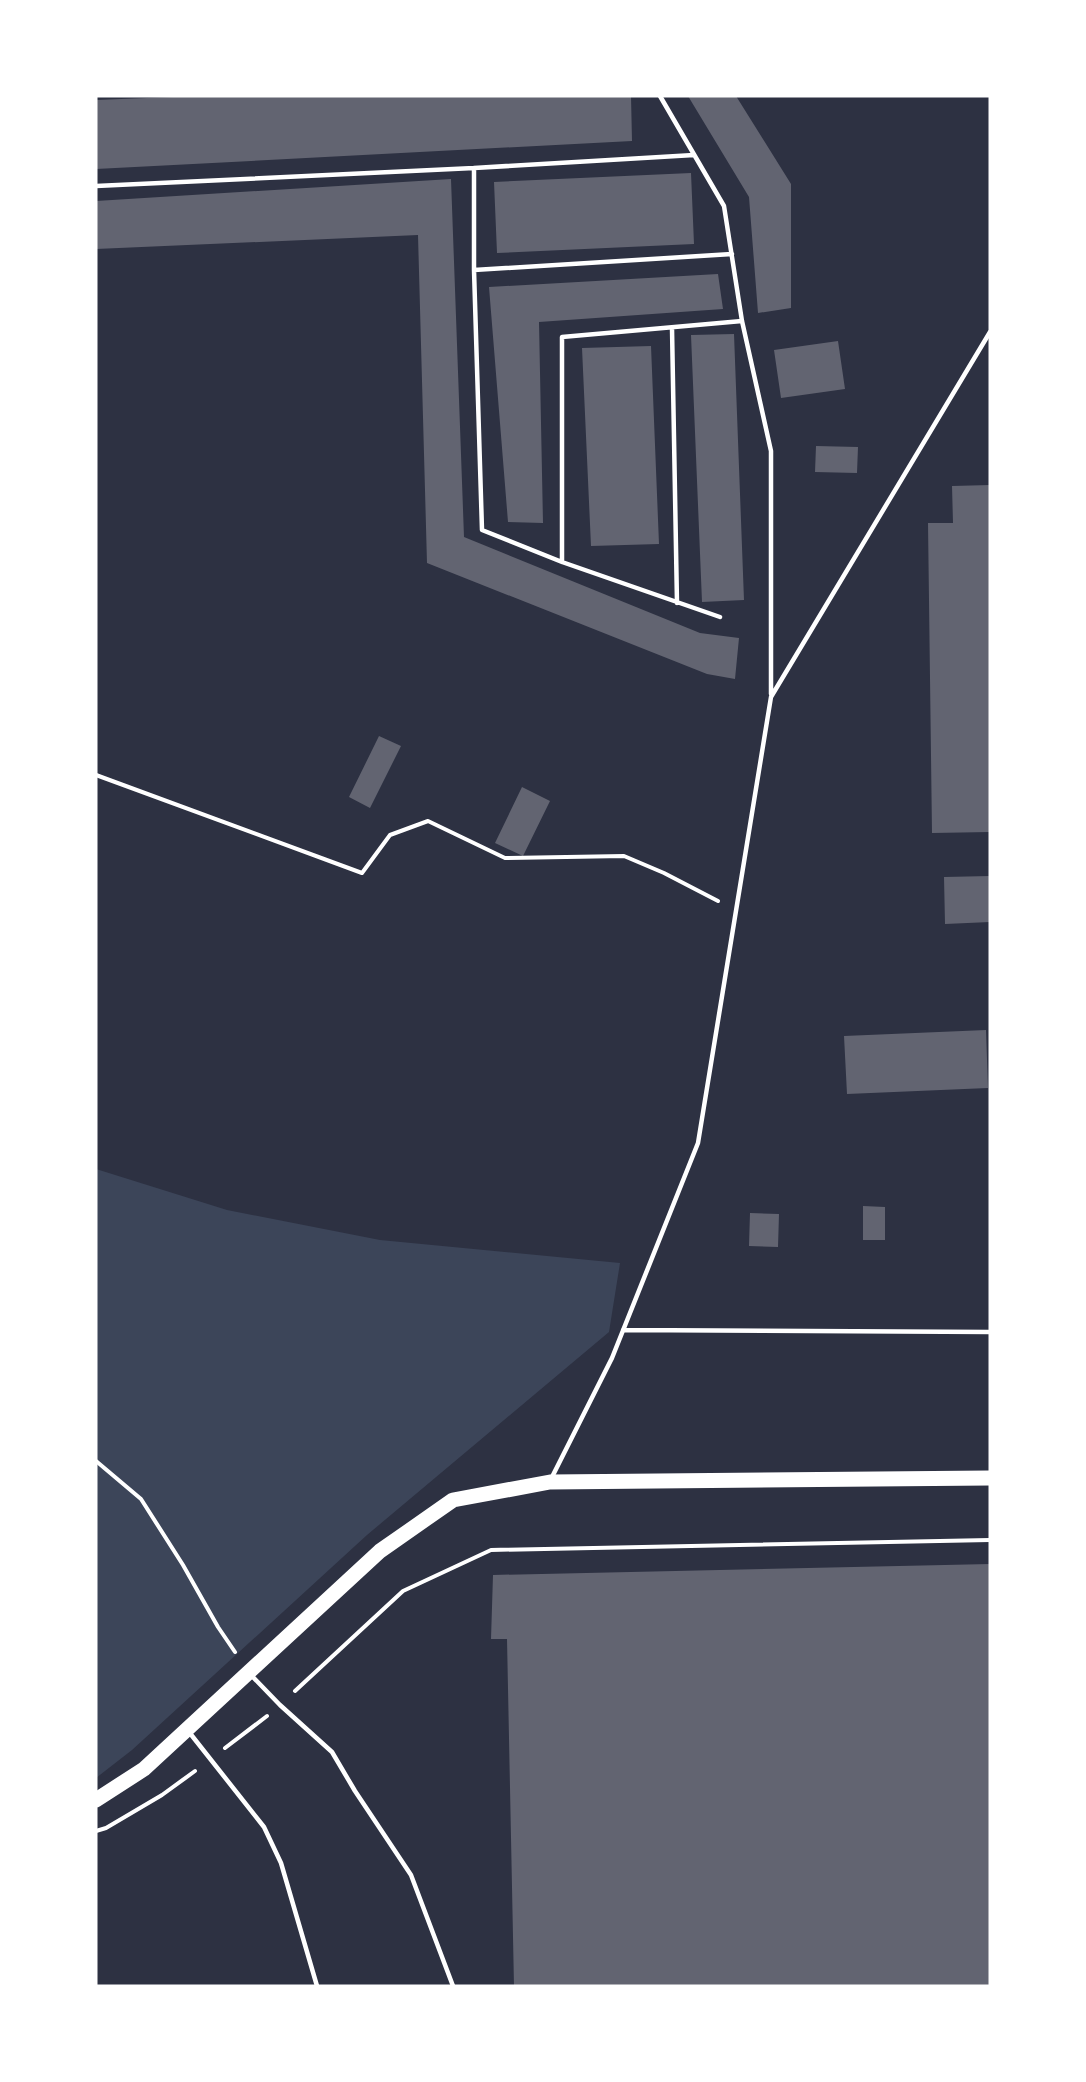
<svg xmlns="http://www.w3.org/2000/svg" width="1086" height="2082" font-family="Literata,serif">
  <rect width="100%" height="100%" fill="#2d3142"/>
  <path fill="#3c4559" d="M96,1169L227,1210L380,1240L620,1263L609,1332L367,1535L132,1750L96,1778Z"/>
  <path fill="#626471" d="M198,96H631L632,141L96,169V100Z
    M688,96H736L791,184V308L758,313L749,197Z
    M691,173L694,244L497,253L494,182Z
    M451,179L464,537L700,633L739,638L735,679L707,674L427,563L418,235L96,249V201Z
    M718,274L723,309L539,322L543,523L508,522L489,287Z
    M734,334L744,600L702,602L691,335Z
    M838,341L845,389L781,398L774,350Z
    M651,346L659,544L591,546L582,348Z
    M816,446L858,447L857,473L815,472Z
    M990,485V832L932,833L928,523H953L952,486Z
    M379,736L401,746L370,808L349,797Z
    M522,787L550,801L523,856L495,843Z
    M990,876V922L945,924L944,877Z
    M986,1030L988,1088L847,1094L844,1036Z
    M863,1206L885,1207V1240H863Z
    M750,1213L779,1214L778,1247L749,1246Z
    M990,1564V1986H514L507,1639H491L493,1575Z"/>
  <g fill="none" stroke-linecap="round" stroke-linejoin="round">
    <path stroke="#fff" stroke-width="4" d="M96,775L362,873L390,835L428,821L505,858L624,856L664,873L718,901
      M96,1461L141,1499L183,1565L218,1627L235,1652
      M295,1691L403,1591L491,1550L990,1540
      M225,1748L267,1716
      M96,1831L106,1828L162,1795L195,1771"/>
    <path stroke="#fff" stroke-width="4.5" d="M660,96L724,206L742,321L771,451V694
      M96,186L474,168
      M732,254L474,270L482,530L562,562V337L742,321
      M474,270V168L694,155
      M672,328L677,603
      M562,562L720,617
      M623,1330L990,1332
      M551,1479L612,1358L698,1143L771,697L990,332
      M250,1674L280,1705L332,1752L355,1791L411,1875L453,1986
      M189,1732L264,1827L281,1863L317,1986"/>
    <path stroke="#fff" stroke-width="15" d="M96,1800L144,1769L380,1551L453,1500L550,1482L990,1478"/>
  </g>
  <rect width="1086" height="2082" fill="none" stroke="#ffffff" stroke-width="195"/>
</svg>
